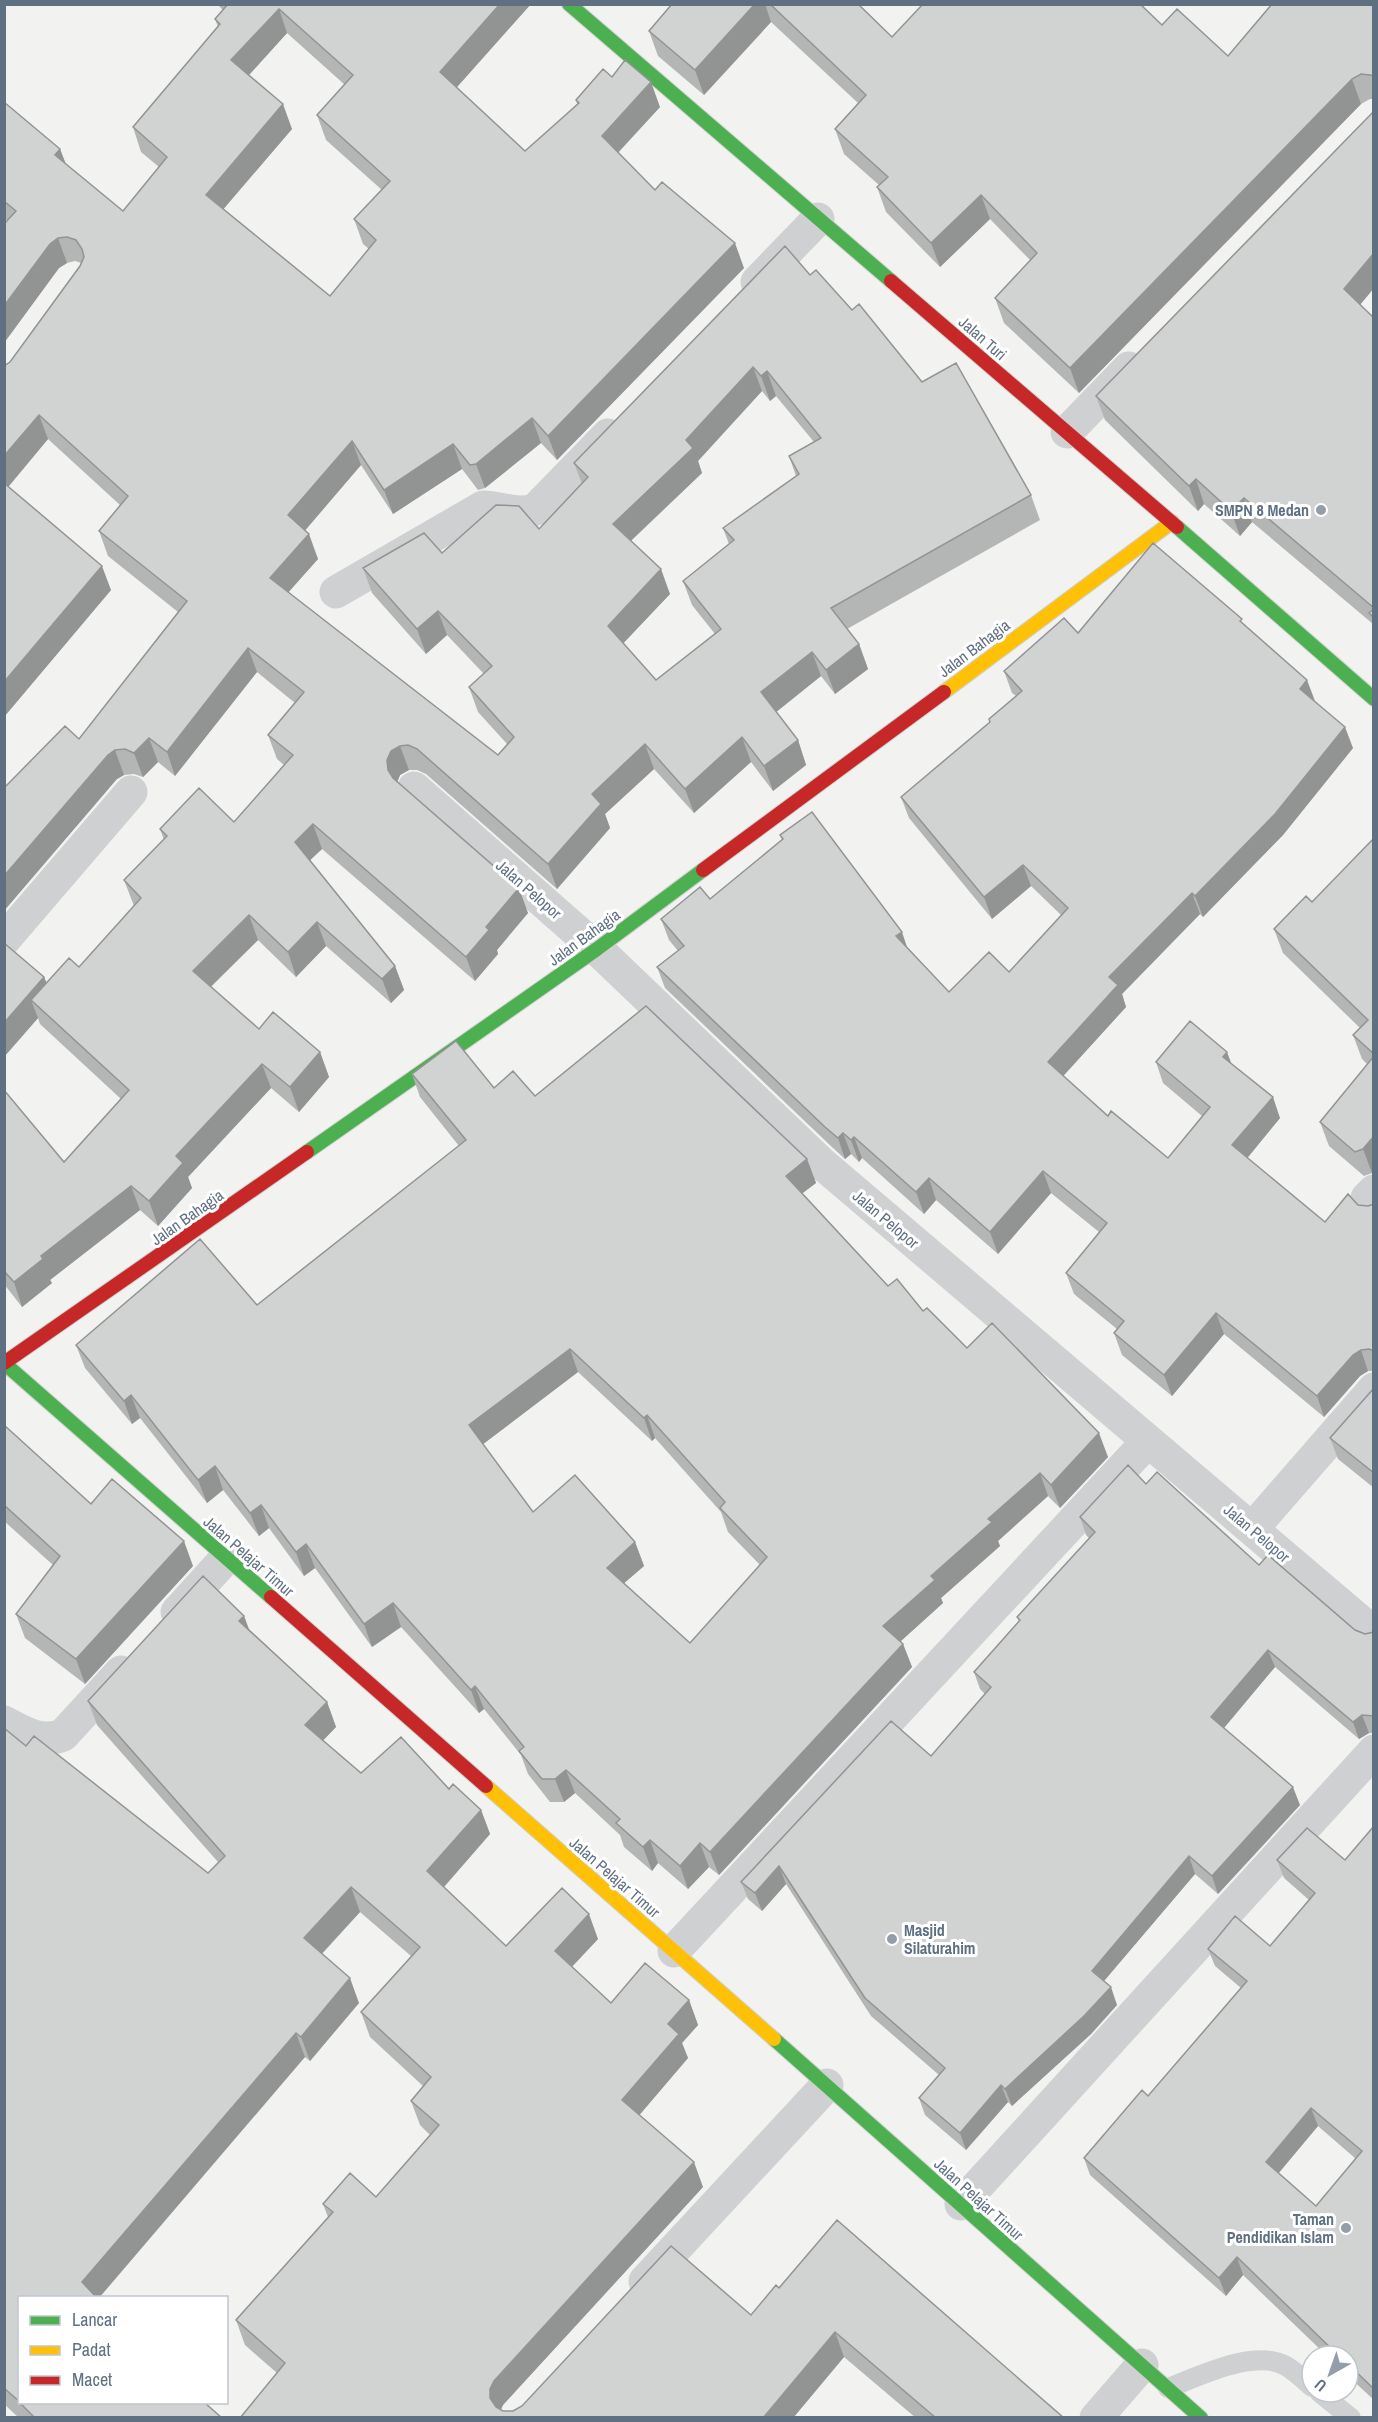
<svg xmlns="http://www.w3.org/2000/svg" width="1378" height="2422" font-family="'Archivo Narrow',sans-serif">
  <rect width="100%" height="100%" fill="#f2f3f0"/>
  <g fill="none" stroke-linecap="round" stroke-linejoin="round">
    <defs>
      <path id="fast" d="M569,4L891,281
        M1177,527L1374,699
        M307,1152L597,949L703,870
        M4,1363L271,1597
        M774,2039L1201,2418"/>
      <path id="slow" d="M944,692L1172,522
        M486,1786L774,2039"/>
      <path id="jam" d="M891,281L1177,527
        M703,870L944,692
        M4,1363L307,1152
        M271,1597L486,1786"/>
    </defs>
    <use href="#fast" stroke="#ced0d1" stroke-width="16"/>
    <use href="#slow" stroke="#ced0d1" stroke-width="16"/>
    <use href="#jam" stroke="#ced0d1" stroke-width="16"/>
    <path stroke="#cfd0d1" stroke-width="20" d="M1168,2388C1198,2377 1255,2348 1286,2366C1295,2371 1304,2380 1312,2387
      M1319,2392L1351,2418"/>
    <path stroke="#cfd0d1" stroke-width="33" d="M757,282L818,219
      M1067,432L1129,368
      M336,592L483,507C502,507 518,517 536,509L608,435
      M414,788L597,949L820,1162L1374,1633
      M4,940L131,792
      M1374,1191L1367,1198L1374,1209
      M1252,1529L1374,1389
      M177,1612L226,1558
      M4,1722C23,1732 42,1744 63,1735L121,1672
      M674,1951L1148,1441
      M961,2204L1374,1751
      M645,2281L827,2085
      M1096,2418L1142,2365"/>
    <use href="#fast" stroke="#4caf50" stroke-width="14"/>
    <use href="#slow" stroke="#ffc107" stroke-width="14"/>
    <use href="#jam" stroke="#c62828" stroke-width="14"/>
  </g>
  <path fill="#b4b5b5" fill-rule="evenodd" d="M217,4H531L457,87L525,151L577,104L576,100L612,77L660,107L618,153L655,190L744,268L557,460L541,443L485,488L478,490L462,469L393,514L361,465L305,530L318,559L288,592L498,755L508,745L478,712L469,687L484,674L447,635L426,654L372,593L363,568L442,553L539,529L582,484L574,463L810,275L852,310L1031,495L1040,520L847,629L859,644L868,669L835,694L821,676L776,712L798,740L806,765L773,791L751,762L694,813L654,769L605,814L610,828L557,889L426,774L417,770H409L400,775L397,782L528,913L497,950L498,954L475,981L322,849L310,860L395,966L404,990L391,1003L326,946L296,977L258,940L211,987L259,1029L320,1052L329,1077L299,1112L271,1088L188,1177L192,1188L158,1226L140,1210L50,1280L52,1283L22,1307L4,1284V1090L64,1162L121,1099L40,1024L38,1018L4,1057V943L44,977L47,983L79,967L134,906L124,880L164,840L160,829L234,822L284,765L277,759L268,735L295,703L257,672L175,776L158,762L143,777L134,774L124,775L117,779L79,739L178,612L108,556L99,531L120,505L48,439L8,487L111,590L4,717L10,362L80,266L81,263L75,261L67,263L59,268L4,343V224L8,221L4,218V102L60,149L66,164L123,211L159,167L141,152L133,127L218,27L215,19L223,10ZM287,33L345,85L317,115L326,140L382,190L354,219L363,244L369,249L330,296L223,209L292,129L249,75ZM762,391L770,401L776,396L814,442L789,456L796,476L723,528L729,544L683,581L692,605L715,634L656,680L623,643L670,594L631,541L702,473L698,461Z
    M672,4H858L892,37L1162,25L1228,56L1374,4V99H1370L1361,104L1079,393L1004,323L995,298L1030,260L990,219L940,267L886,212L877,187L879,185L844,154L835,129L858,103L771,22L704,95L658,56L649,31Z
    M1374,111V288L1360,305L1374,318V626L1373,624L1252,522L1240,536L1204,504L1198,511L1105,420L1096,396Z
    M1244,624L1315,702L1353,748L1283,835L1203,917L1200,914L1122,994L1126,1007L1063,1076L1108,1116L1168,1158L1202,1116L1163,1083L1156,1062L1232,1064L1280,1118L1247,1158L1325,1222L1358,1205L1368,1206L1374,1204V1371H1368L1360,1376L1324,1417L1224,1334L1172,1396L1122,1355L1114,1333L1117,1329L1074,1294L1066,1273L1099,1232L1051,1193L998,1254L936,1200L924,1214L862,1158L859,1162L851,1154L845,1159L833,1148L665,988L657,967L678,951L669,940L661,919L710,899L782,839L780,835L908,948L949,992L1009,972L1061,915L1031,886L992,919L909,818L901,797L990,722L989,719L1016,696L1012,693L1004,671L1078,633Z
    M1374,838V1171L1372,1173L1364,1176L1329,1146L1320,1122L1367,1064L1362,1059L1353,1035L1360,1028L1283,953L1274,929L1312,902Z
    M412,1074L494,1088L535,1096L807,1159L816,1183L802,1193L888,1286L923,1311L967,1348L1108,1457L1060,1508L1048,1496L998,1541L1000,1546L941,1598L943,1603L901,1641L903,1644L912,1667L719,1875L709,1867L688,1889L658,1863L652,1871L624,1847L620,1835L575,1793L564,1802H550L528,1774L521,1755L484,1709L479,1713L401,1627L372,1647L315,1568L304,1576L269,1528L259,1536L223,1490L207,1503L140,1418L132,1424L85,1368L76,1345L257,1305L459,1146L420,1097ZM578,1372L652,1441L655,1438L721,1512L728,1532L760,1565L690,1643L624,1583L644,1566L635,1542L533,1512L483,1444Z
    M1374,1388V1488L1338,1459L1330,1438Z
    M4,1425L91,1504L193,1566L85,1684L25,1638L16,1614L53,1565L4,1521Z
    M1146,1484L1259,1565L1355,1630L1365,1634L1374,1632V1733H1369L1359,1739L1275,1667L1224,1728L1300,1805L1218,1894L1195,1874L1104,1981L1117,2005L1091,2034L1012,2106L1008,2102L966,2150L925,2115L919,2098L939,2075L871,2016L786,1884L762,1911L748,1899L741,1882L931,1756L985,1694L980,1689L974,1672L1019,1622L1017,1617L1089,1538L1086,1535L1080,1517Z
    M244,1616L249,1629L327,1702L336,1727L323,1740L361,1773L449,1789L481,1810L490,1834L444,1887L506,1946L598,1939L572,1967L611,2003L689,2000L698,2025L682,2043L688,2058L639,2115L703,2187L503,2405L501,2410L503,2411H513L751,2315L779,2288L1064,2418H916L844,2357L793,2418H240L277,2373L245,2345L236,2320L328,2217L323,2204L376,2197L430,2135L420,2125L411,2101L423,2086L370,2037L361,2012L411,1956L360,1912L322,1954L359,2003L310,2061L305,2057L20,2298L222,2418H19L4,2404V1728L26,1746L208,1873L218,1862L97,1725L88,1701Z
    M1374,1826V2400L1348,2376V2356H1327L1243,2275L1226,2296L1090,2175L1084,2158L1148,2096L1241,1988L1215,1966L1208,1949L1270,1946L1309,1900L1284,1878L1277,1860H1345ZM1318,2126L1356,2159L1316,2206L1278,2173Z"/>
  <path fill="#929493" d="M500,4H531L449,96L440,72Z
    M755,4H765L771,22L704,95L695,70Z
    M279,9L287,33L240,85L231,60Z
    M1352,79L1361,104L1079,393L1070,368Z
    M651,82L660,107L611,160L602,136Z
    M283,104L292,129L215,219L206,195Z
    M60,149L69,173L55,155Z
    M981,195L990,219L940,267L931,243Z
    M58,238L67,263L59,268L4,343V306L50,244Z
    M735,243L744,268L557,460L548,436Z
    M1374,253V288L1353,313L1344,289Z
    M753,367L762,391L698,461L702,473L622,549L613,524L686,440Z
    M767,371L776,396L770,401L761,376Z
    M39,415L48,439L4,492V456Z
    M532,418L541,443L485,488L476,464Z
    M352,441L361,465L297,540L288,515Z
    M453,444L462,469L393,514L384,490Z
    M1196,479L1204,504L1198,511L1189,486Z
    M1244,498L1252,522L1240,536L1231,511Z
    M309,534L318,559L279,603L270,578Z
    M102,566L111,590L4,717V682Z
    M661,569L670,594L617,650L608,626Z
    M438,611L447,635L426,654L417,629Z
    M859,644L868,669L835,694L826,670Z
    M248,648L257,672L175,776L167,752Z
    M812,652L821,676L770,717L761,692Z
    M1307,680L1315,701L1300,689Z
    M1345,727L1353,748L1283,835L1203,917L1195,896Z
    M742,737L751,762L694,813L685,789Z
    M149,738L158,762L143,777L134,753Z
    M798,740L806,765L773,791L764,766Z
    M645,744L654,769L605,814L610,828L557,889L548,864L592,794Z
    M400,746L409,770L400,775L396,785L388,770L387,760L391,751Z
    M115,750L124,775L117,779L4,911V876L108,755Z
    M313,824L322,849L304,866L295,842Z
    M1023,865L1031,886L992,919L984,897Z
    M519,888L528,913L497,950L498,954L475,981L466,957L486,927Z
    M1192,893L1200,914L1122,994L1126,1007L1056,1084L1048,1062L1109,977Z
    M249,915L258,940L202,995L193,971Z
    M317,922L326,946L296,977L288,952Z
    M902,932L909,953L896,936Z
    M395,966L404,990L391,1003L382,979Z
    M44,977L53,1001L31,1000L38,1018L4,1057V1023Z
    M320,1052L329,1077L299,1112L290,1087Z
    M1227,1052L1235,1073L1223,1057Z
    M262,1064L271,1088L188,1177L192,1188L158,1226L149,1201L176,1156Z
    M1273,1097L1280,1118L1240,1167L1232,1145Z
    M843,1133L851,1154L845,1159L838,1138Z
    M1374,1136V1171L1372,1173L1363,1149Z
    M854,1137L862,1158L859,1162L851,1140Z
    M807,1159L816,1183L795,1199L786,1176Z
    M1043,1171L1051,1193L998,1254L990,1232Z
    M929,1178L936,1200L924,1214L916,1192Z
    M131,1186L140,1210L50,1280L52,1283L22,1307L14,1282L41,1256Z
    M1216,1313L1224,1334L1172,1396L1164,1375Z
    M570,1349L578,1372L478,1448L469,1425Z
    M1361,1350L1368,1371L1360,1376L1324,1417L1317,1396L1353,1355Z
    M131,1395L140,1418L132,1424L124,1401Z
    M647,1415L655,1438L652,1441L644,1418Z
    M1099,1433L1108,1457L1060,1508L1051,1485Z
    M215,1466L223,1490L207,1503L198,1480Z
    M1040,1473L1048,1496L998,1541L1000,1546L941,1598L943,1603L892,1649L883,1626L931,1576L988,1519Z
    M261,1505L269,1528L259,1536L250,1513Z
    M184,1541L193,1566L85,1684L76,1659Z
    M635,1542L644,1566L615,1591L607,1568Z
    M306,1544L315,1568L304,1576L296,1552Z
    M393,1603L401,1627L372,1647L364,1624Z
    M244,1616L253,1641L239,1621Z
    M903,1644L912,1667L719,1875L710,1852Z
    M1268,1650L1275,1667L1218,1735L1211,1717Z
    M475,1686L484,1709L479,1713L471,1690Z
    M327,1702L336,1727L314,1750L305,1725Z
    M1362,1715L1369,1733L1359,1739L1353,1722Z
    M566,1770L575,1793L564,1802L555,1779Z
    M1293,1787L1300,1805L1218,1894L1212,1876Z
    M481,1810L490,1834L436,1896L427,1871Z
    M650,1840L658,1863L652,1871L643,1847Z
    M700,1843L709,1867L688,1889L680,1866Z
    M1189,1856L1195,1874L1098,1988L1092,1971Z
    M779,1866L786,1884L762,1911L755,1893Z
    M351,1887L360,1912L313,1963L304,1938Z
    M589,1914L598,1939L563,1976L555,1951Z
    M350,1978L359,2003L310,2061L301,2037Z
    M1111,1987L1117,2005L1091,2034L1012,2106L1005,2089Z
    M689,2000L698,2025L682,2043L688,2058L631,2125L622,2100L668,2024Z
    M296,2033L305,2057L99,2298H87L82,2282Z
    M1001,2085L1008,2102L966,2150L960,2133Z
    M1311,2108L1318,2126L1273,2180L1266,2162Z
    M694,2162L703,2187L503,2405L499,2413L490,2398V2389L494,2381Z
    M1237,2257L1243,2275L1226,2296L1219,2278Z
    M835,2332L844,2357L793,2418H763Z"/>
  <path fill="#d1d3d2" stroke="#929493" stroke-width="1.5" fill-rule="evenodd" d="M228,4H500L440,72L525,151L579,103L576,100L603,69L612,77L625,60L651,82L602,136L655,190L662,182L735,243L548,436L532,418L476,464L470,465L453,444L384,490L352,441L288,515L309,534L270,578L498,755L514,737L469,687L492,666L438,611L417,629L363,568L424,533L442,553L496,505L519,506L539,529L588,477L574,463L785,246L810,275L816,270L852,310L859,304L922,382L956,363L1031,495L831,608L859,644L826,670L812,652L761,692L798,740L764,766L742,737L685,789L645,744L592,794L601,804L548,864L417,749L408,745L400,746L391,751L387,760L388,770L393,778L519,888L486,927L489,930L466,957L313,824L295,842L395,966L382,979L317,922L288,952L249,915L193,971L259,1029L273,1012L320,1052L290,1087L262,1064L176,1156L183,1163L149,1201L131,1186L41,1256L43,1259L14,1282L4,1271V1090L64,1162L129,1090L31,1000L69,958L79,967L141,898L124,880L167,836L160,829L199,788L234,822L293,755L268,735L304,692L248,648L167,752L149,738L134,753L125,749L115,750L108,755L4,876V788L65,726L79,739L187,601L99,531L128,496L39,415L4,456V366L10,362L80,266L84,257L82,249L76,240L67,237L58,238L50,244L4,306V224L16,211L4,201V102L60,149L55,155L123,211L167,157L133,127L220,24L215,19ZM279,9L353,75L317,115L390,181L354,219L376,240L330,296L206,195L283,104L231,60ZM753,367L761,376L767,371L821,438L789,456L799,474L723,528L734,540L683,581L721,629L656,680L608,626L661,569L613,524L693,448L686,440Z
    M672,4H755L695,70L649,31Z
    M770,4H858L892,37L923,4H1140L1162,25L1177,9L1228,56L1272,4H1374V76L1370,75L1361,74L1352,79L1070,368L995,298L1037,253L981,195L931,243L877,187L888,177L835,129L866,95Z
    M1374,111V253L1344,289L1374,318V608L1244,498L1231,511L1196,479L1189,486L1096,396Z
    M4,483L102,566L4,682Z
    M1153,543L1242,619L1240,621L1307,680L1300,689L1345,727L1275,814L1195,896L1192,893L1109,977L1118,985L1048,1062L1108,1116L1111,1111L1168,1158L1210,1107L1156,1062L1190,1021L1227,1052L1223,1057L1273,1097L1232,1145L1325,1222L1348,1194L1358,1205L1368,1206L1374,1204V1351L1369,1349L1361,1350L1353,1355L1317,1396L1216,1313L1164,1375L1114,1333L1124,1321L1066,1273L1107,1223L1043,1171L990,1232L929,1178L916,1192L854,1137L851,1140L843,1133L838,1138L825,1127L657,967L684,946L661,919L700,887L710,899L783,839L780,835L812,812L902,932L896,936L949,992L989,952L1009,972L1068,908L1023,865L984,897L901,797L990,722L989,719L1022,691L1004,671L1064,618L1078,633Z
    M1374,609V618L1369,613Z
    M1374,838V1054L1353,1035L1368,1020L1274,929L1306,896L1312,902Z
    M4,943L44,977L4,1023Z
    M646,1006L807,1159L786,1176L888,1286L897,1279L923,1311L927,1308L967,1348L992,1323L1099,1433L1051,1485L1040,1473L988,1519L992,1522L931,1576L935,1580L883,1626L903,1644L710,1852L700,1843L680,1866L650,1840L643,1847L616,1823L620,1819L566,1770L555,1779H542L519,1751L524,1747L475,1686L471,1690L393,1603L364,1624L306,1544L296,1552L261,1505L250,1513L215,1466L198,1480L131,1395L124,1401L76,1345L200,1239L257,1305L466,1140L412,1074L456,1041L494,1088L513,1071L535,1096ZM570,1349L644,1418L647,1415L725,1502L720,1508L767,1557L690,1643L607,1568L635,1542L575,1475L533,1512L469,1425Z
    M1374,1056V1136L1363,1149L1355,1152L1320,1122Z
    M1374,1388V1473L1330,1438Z
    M4,1425L91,1504L112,1479L184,1541L76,1659L16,1614L60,1556L4,1505Z
    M1128,1465L1146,1484L1157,1472L1259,1565L1268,1555L1355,1630L1365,1634L1374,1632V1716L1362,1715L1353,1722L1268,1650L1211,1717L1293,1787L1212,1876L1189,1856L1092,1971L1111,1987L1084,2016L1005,2089L1001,2085L960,2133L919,2098L945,2068L865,1998L779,1866L755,1893L741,1882L891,1721L931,1756L991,1687L974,1672L1020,1620L1017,1617L1095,1532L1080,1517Z
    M203,1576L244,1616L239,1621L327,1702L305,1725L361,1773L401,1737L449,1789L453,1784L481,1810L427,1871L506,1946L562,1888L589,1914L555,1951L611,2003L645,1963L689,2000L668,2024L679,2034L622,2100L694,2162L494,2381L490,2389V2398L496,2407L503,2411H513L522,2406L671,2246L751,2315L776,2285L779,2288L837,2220L1064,2418H936L835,2332L763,2418H240L285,2363L236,2320L333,2212L323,2204L350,2173L376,2197L439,2125L411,2101L431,2077L361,2012L420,1947L351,1887L304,1938L350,1978L301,2037L296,2033L82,2282L97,2298H20V2402L4,2388V1728L26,1746L34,1736L208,1873L225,1856L88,1701Z
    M1374,1826V2389L1348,2364V2356H1339L1237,2257L1219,2278L1084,2158L1142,2090L1148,2096L1247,1981L1208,1949L1235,1916L1270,1946L1315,1893L1277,1860L1307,1828L1345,1860ZM1311,2108L1362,2151L1316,2206L1266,2162Z
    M20,2403H205L222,2418H35Z"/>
  <g fill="#939ea9" stroke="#fff" stroke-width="2">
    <circle cx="1321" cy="510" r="6"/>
    <circle cx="892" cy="1939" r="6"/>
    <circle cx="1346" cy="2228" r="6"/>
  </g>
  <g text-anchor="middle" stroke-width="6" stroke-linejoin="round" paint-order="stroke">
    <g font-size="16" fill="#607083" stroke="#fff">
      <text transform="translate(983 338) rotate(41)" y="6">Jalan Turi</text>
      <text transform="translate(974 648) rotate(-37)" y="6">Jalan Bahagia</text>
      <text transform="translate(529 889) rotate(41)" y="6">Jalan Pelopor</text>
      <text transform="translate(584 937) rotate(-36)" y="6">Jalan Bahagia</text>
      <text transform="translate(187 1217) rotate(-35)" y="6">Jalan Bahagia</text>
      <text transform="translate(886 1219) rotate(40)" y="6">Jalan Pelopor</text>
      <text transform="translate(1257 1533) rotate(40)" y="6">Jalan Pelopor</text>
      <text transform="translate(249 1556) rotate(41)" y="6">Jalan Pelajar Timur</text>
      <text transform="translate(615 1877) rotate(41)" y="6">Jalan Pelajar Timur</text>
      <text transform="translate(979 2199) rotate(42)" y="6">Jalan Pelajar Timur</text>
    </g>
    <g font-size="16" font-weight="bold" fill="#607083" stroke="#fff" text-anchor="end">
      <text x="1309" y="516">SMPN 8 Medan</text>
      <text x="904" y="1936" text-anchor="start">Masjid<tspan x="904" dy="18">Silaturahim</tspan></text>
      <text x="1334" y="2225">Taman<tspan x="1334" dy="18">Pendidikan Islam</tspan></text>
    </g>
  </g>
  <rect width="1378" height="2422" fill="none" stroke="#607083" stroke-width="12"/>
  <rect x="18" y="2296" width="210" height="108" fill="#ffffff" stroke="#bfc6cd" stroke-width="1.5"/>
  <rect x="30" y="2316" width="30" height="9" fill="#4caf50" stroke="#bfc6cd" stroke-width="1.5"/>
  <text x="72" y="2326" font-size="18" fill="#607083">Lancar</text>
  <rect x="30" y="2346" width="30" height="9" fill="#ffc107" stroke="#bfc6cd" stroke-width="1.5"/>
  <text x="72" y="2356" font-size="18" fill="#607083">Padat</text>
  <rect x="30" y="2376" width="30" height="9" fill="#c62828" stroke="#bfc6cd" stroke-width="1.5"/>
  <text x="72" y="2386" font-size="18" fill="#607083">Macet</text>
  <g transform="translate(1330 2374) rotate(220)"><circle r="28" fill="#ffffff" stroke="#bfc6cd" stroke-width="1.5"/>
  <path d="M0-4.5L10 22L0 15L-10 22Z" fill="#939ea9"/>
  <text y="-9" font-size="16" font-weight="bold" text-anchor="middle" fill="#607083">U</text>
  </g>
</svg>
